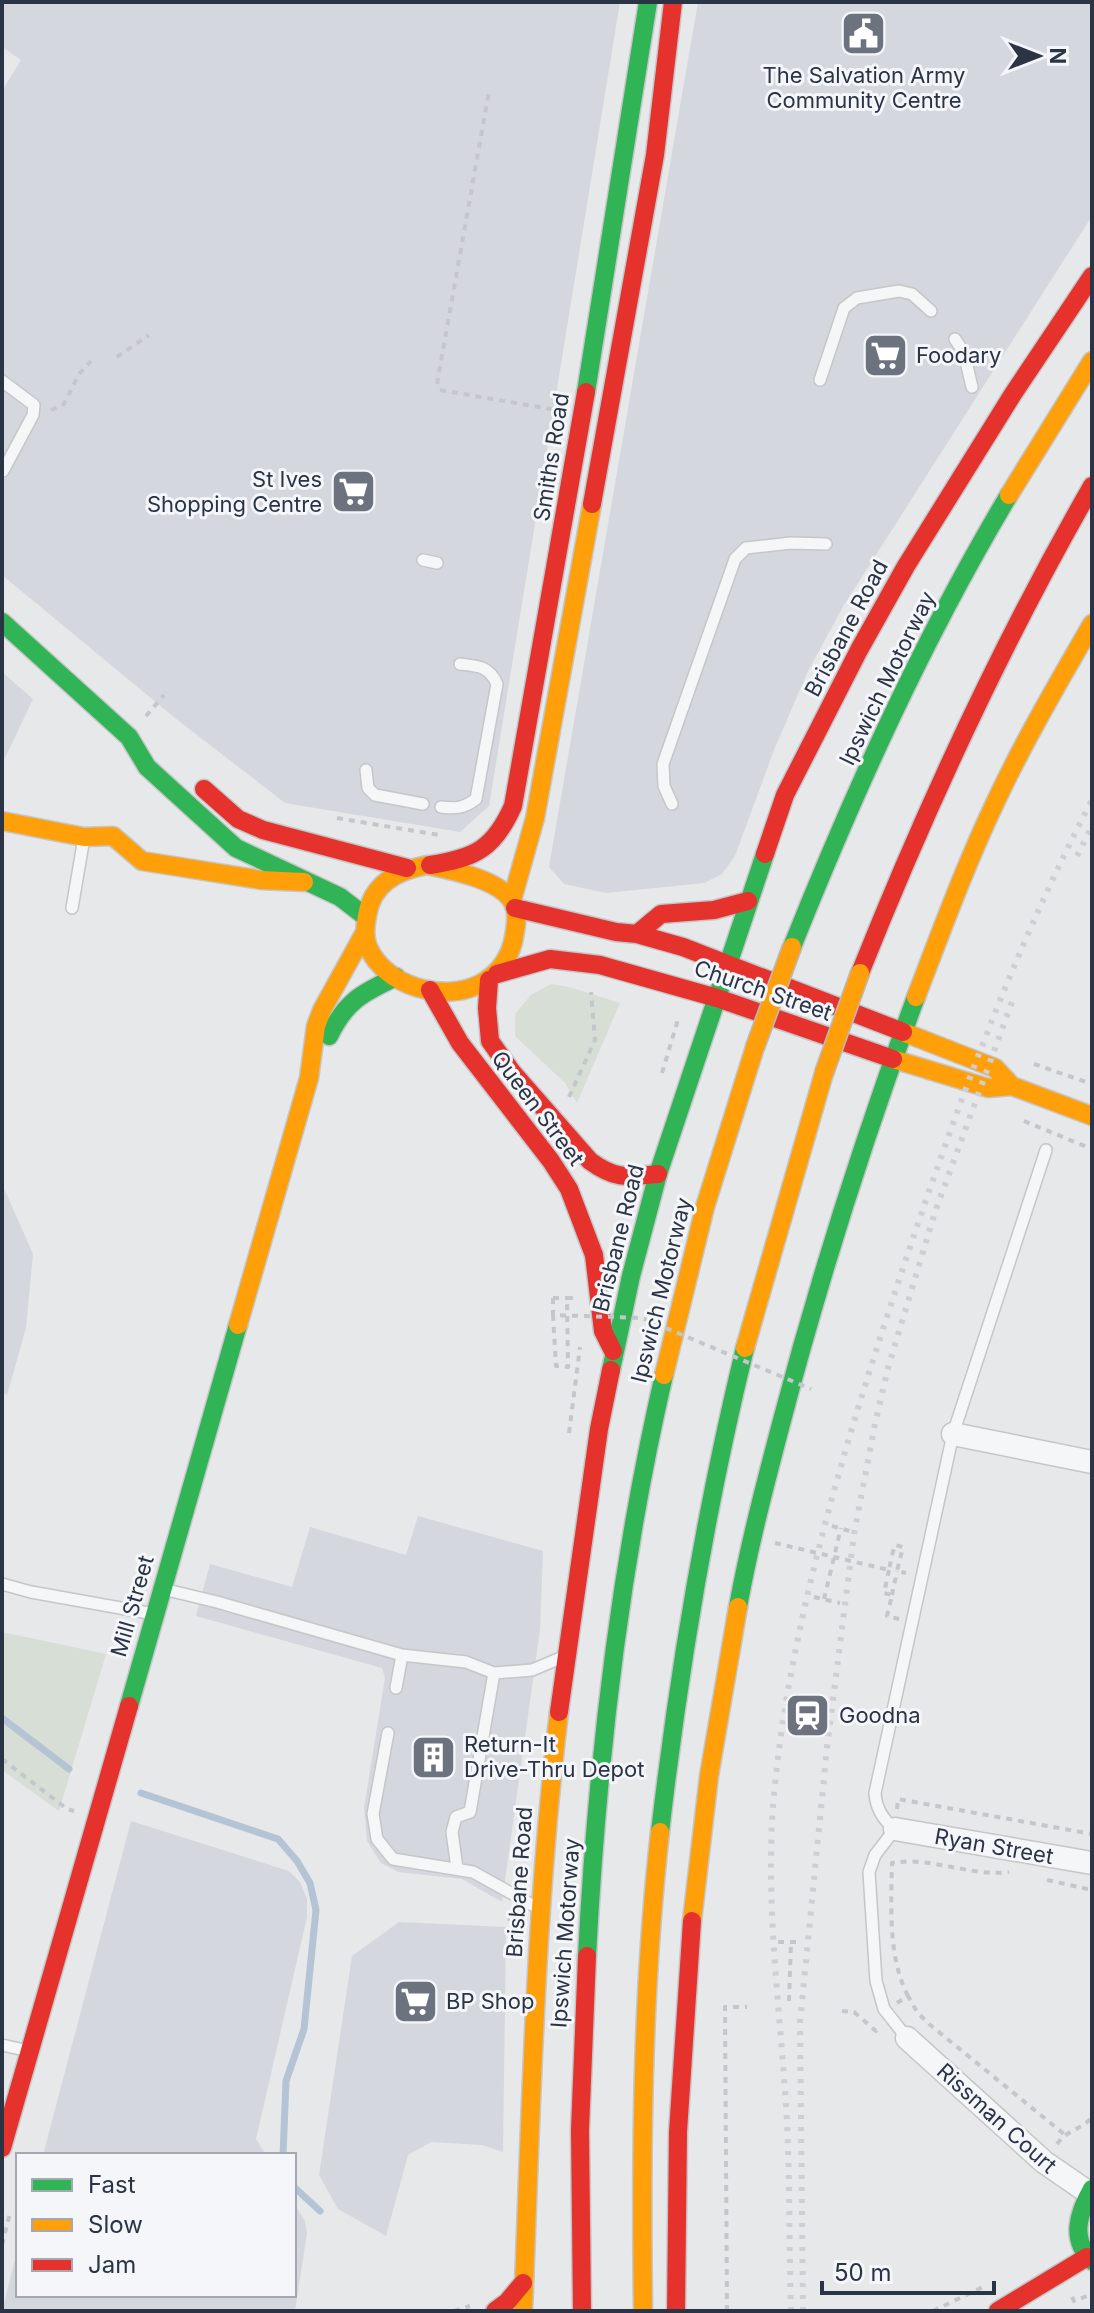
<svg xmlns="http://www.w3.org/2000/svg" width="1094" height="2313" font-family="Inter,sans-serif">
  <rect width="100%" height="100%" fill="#e6e8ea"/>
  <path fill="#d4d7dd" d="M2,2H620L489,806L460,832L285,803L175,718L2,575V91L21,60L2,47Z
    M698,2H1092V216L844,605L808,671L774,750L735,856L722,874L704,883L606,893L564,884L549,867Z
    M2,672L33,699L5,758H2Z
    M2,1184L33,1254L26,1328L7,1395L2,1393Z
    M418,1516L543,1551L540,1630L502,1902L462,1879L398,1872L381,1863L367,1841L364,1808L385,1678L382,1668L196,1616L210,1564L292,1587L310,1527L406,1555Z
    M131,1821L289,1871L300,1882L307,1899V1917L256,2139L266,2155H43Z
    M399,1922L506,1927L503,2152L482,2145L431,2142L408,2155L386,2236L338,2209L319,2175L352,1956Z
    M294,2203L305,2221L307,2233L295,2311H2L18,2248V2295H294Z"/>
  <path fill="#d6ded6" d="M551,984L569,987L620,1003L577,1103L565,1083L515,1036V1014L531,995Z
    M2,1632L106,1654L59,1811L2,1770Z"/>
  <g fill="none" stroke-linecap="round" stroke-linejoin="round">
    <path stroke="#b4c4d5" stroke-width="7" d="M2,1718L69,1769
      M141,1793L278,1839L297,1861L310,1883L316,1910L304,2029L286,2081L283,2155
      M294,2187L320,2211"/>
    <defs>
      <path id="lane" d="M955,339L964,353L972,387
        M820,380L844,308L857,298L899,291L912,294L931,311
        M2,381L34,405L33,415L3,471
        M423,560L437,563
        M366,770L368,788L375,795L423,804
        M672,804L664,786L663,764L735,559L746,548L791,543L826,544
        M441,807C456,809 464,808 476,799L497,684C489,666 478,666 460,664
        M72,908L84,838
        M2,1584L31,1592L154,1614
        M163,1589L217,1602L402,1655L466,1662L494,1673L470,1812L456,1817L452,1832L457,1868
        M494,1673L532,1670L563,1657
        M396,1688L402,1655
        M388,1733L373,1814L377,1839L393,1859L473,1872L536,1907
        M907,2038L884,2009L876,1981L869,1872L875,1855L895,1829C883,1820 876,1808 875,1793L953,1434L1046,1150
        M2,2045L29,2051"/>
      <path id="street" d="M953,1434L1092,1462
        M895,1829L1092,1863
        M907,2038L1044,2162L1089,2193"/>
      <path id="fast" d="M586,392L648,2
        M2,622L129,737L147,767L236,848L340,897L366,917
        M792,947C854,792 923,639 1009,495
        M329,1036C346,1001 362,993 396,977
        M611,1370L631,1276L658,1174L765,854
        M738,1607C749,1546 765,1485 781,1424C819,1279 864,1138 916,997
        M129,1706L238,1325
        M660,1832C679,1669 706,1508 745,1348
        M587,1956C597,1761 620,1565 664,1375
        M1092,2189C1078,2214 1070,2239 1092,2261"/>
      <path id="slow" d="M1009,495L1092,361
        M2,821L84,837L113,836L142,861L261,880L304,882
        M427,865C451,870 504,880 514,905C519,916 515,931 513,942C508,961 497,975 480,984C443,1003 385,986 368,947C364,937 365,926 367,916C372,883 397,871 427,865Z
        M512,900L535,818L592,504
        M916,997C941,932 965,866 995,803C1024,741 1058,683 1092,624
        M903,1032L995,1068L1012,1086L1092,1116
        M893,1059L988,1088L1012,1086
        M238,1325L309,1078L316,1026L322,1010L365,932
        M745,1348L824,1073
        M664,1375L705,1207L755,1047
        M692,1921L709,1776L738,1607
        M523,2311C531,2111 535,1911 559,1712
        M643,2311C641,2151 642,1991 660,1832"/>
      <path id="jam" d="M592,504L655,155L673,2
        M204,789L238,819L263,830L407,868
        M765,854L785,795L859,650L906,566L1013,394L1092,276
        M430,865C475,858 494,849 513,806L586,392
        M515,908L616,932L637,934L683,947L903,1032
        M637,934L661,914L714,910L748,901
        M860,973C927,805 1002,643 1092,486
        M497,974L550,959L600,965L717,998L893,1059
        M489,980L487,1008L490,1041L512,1072L590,1161C616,1180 628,1177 658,1174
        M430,990L460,1043L551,1161L569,1189L594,1255L603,1331L613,1351
        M559,1712L599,1429L611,1370
        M2,2148L129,1706
        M495,2311L507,2302L523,2283
        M582,2311L580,2130L587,1956
        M676,2311L678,2132L692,1921
        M998,2311L1087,2257"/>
    </defs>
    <use href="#lane" stroke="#c4c6c8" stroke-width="14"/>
    <use href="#street" stroke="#c4c6c8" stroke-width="25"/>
    <use href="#fast" stroke="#c4c6c8" stroke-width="21"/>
    <use href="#slow" stroke="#c4c6c8" stroke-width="21"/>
    <use href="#jam" stroke="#c4c6c8" stroke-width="21"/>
    <path stroke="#c5c6ca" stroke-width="4" stroke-dasharray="6 6" stroke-linecap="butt" d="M117,357L149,335
      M437,384L489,91
      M440,390L557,410
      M51,410L64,404L79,374L91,361
      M146,716L164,695
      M337,818L439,835
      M1034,1064L1092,1084
      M662,1073L677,1023L676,1016
      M569,1097L595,1040L591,992
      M1024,1121L1092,1149
      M553,1298H567
      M553,1315L556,1366L568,1367L567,1298H574
      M569,1433L580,1347
      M832,1526L850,1531
      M892,1555L895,1545L903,1547L897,1571L906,1573
      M889,1570L884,1593L892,1595L887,1616L899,1619
      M892,1595L897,1571
      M814,1597L840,1603
      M824,1599L841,1528
      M2,1759L67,1809L74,1811
      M897,1809L898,1799L1092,1834
      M1047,1880L1092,1890
      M509,1933L510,1910
      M778,1942H802
      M908,1996C888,1958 891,1906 892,1863C931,1856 970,1877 1009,1872
      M789,2001L791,1942
      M897,2003L908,1996L917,2012L929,2024L1064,2134
      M842,2011L854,2012L876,2031L878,2028
      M1057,2144C1069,2128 1082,2130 1092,2117
      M2,2245L10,2213
      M1072,2297L1074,2301L1092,2294
      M454,2311L470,2306
      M727,2311L725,2007H747
      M933,2311L983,2287"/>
    <use href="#lane" stroke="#f5f6f7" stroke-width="11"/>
    <use href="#street" stroke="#f5f6f7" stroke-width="22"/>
    <use href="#fast" stroke="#30b455" stroke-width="18"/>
    <use href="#slow" stroke="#ff9f0a" stroke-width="18"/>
    <use href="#jam" stroke="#e5322d" stroke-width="18"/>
    <path stroke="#cecfd2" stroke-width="6" stroke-dasharray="4 8" stroke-linecap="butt" d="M1077,856L1092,826
      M791,2311C789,2248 790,2185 787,2122C781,2010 763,1897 775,1784C792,1616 848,1434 901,1274C955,1112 1013,951 1092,800
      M803,2311L800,2022L827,1747L854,1534L875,1424L888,1368L935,1212L1012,1002"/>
    <defs>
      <path id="slow-bridge" d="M755,1047L792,947
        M824,1073L860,973"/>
    </defs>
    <use href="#slow-bridge" stroke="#b8bbbf" stroke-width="21" stroke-linecap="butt"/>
    <path stroke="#c5c6ca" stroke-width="4" stroke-dasharray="6 6" stroke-linecap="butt" d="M553,1298V1315L642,1318L811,1389
      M775,1543L889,1570L892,1555"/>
    <use href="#slow-bridge" stroke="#ff9f0a" stroke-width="18"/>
  </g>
  <defs>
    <symbol id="civic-square" viewBox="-11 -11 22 22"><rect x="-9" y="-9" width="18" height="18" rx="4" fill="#6c737f" stroke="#f4f6f9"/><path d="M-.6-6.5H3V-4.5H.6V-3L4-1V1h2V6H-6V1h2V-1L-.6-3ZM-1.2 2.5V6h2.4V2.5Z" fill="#fff"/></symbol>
    <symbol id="supermarket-square" viewBox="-11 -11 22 22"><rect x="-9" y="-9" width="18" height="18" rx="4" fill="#6c737f" stroke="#f4f6f9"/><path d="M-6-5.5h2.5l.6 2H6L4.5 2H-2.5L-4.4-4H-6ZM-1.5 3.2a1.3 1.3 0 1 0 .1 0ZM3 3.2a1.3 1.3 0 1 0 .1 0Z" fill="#fff"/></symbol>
    <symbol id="station-square" viewBox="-11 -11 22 22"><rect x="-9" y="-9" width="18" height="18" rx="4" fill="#6c737f" stroke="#f4f6f9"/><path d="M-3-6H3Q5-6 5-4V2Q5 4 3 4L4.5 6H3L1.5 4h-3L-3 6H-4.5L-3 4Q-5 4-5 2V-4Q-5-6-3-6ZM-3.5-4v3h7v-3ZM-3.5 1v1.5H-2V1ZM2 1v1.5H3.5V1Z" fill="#fff"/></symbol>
    <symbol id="building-square" viewBox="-11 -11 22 22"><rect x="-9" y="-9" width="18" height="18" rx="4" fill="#6c737f" stroke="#f4f6f9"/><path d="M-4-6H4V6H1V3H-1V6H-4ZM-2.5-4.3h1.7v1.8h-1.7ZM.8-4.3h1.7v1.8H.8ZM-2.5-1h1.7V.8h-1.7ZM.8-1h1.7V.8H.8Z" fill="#fff"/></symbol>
  </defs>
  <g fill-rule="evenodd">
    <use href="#civic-square" x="838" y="8" width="51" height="51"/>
    <use href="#supermarket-square" x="860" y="330" width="51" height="51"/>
    <use href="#supermarket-square" x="328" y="466" width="51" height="51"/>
    <use href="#station-square" x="782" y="1690" width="51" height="51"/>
    <use href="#building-square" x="408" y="1732" width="51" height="51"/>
    <use href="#supermarket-square" x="390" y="1976" width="51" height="51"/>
  </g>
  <g text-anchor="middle" stroke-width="6" stroke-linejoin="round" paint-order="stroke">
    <g font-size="22" fill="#2b3445" stroke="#f4f6f9" text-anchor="start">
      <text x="864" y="83" text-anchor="middle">The Salvation Army<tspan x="864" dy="25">Community Centre</tspan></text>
      <text x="916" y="363">Foodary</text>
      <text x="322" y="487" text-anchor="end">St Ives<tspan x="322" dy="25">Shopping Centre</tspan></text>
      <text x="839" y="1723">Goodna</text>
      <text x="464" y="1752">Return-It<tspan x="464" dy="25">Drive-Thru Depot</tspan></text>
      <text x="446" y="2009">BP Shop</text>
    </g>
    <g font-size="22" fill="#2b3445" stroke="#f4f6f9">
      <text transform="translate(551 457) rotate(-81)" y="8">Smiths Road</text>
      <text transform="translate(846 628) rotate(-62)" y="8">Brisbane Road</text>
      <text transform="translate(887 678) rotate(-64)" y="8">Ipswich Motorway</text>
      <text transform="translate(763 990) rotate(19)" y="8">Church Street</text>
      <text transform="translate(538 1108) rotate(53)" y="8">Queen Street</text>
      <text transform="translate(618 1238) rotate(-76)" y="8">Brisbane Road</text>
      <text transform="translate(661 1290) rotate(-76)" y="8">Ipswich Motorway</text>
      <text transform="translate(132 1606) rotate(-74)" y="8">Mill Street</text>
      <text transform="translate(994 1846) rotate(10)" y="8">Ryan Street</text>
      <text transform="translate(519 1882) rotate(-86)" y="8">Brisbane Road</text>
      <text transform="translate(565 1933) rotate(-86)" y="8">Ipswich Motorway</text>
      <text transform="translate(997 2118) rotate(42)" y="8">Rissman Court</text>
    </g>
  </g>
  <rect width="1094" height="2313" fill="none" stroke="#2b3445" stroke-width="8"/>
  <rect x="16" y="2153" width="280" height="144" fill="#f4f6f9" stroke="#a4a8b1" stroke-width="2"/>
  <rect x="32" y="2179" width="40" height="12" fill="#30b455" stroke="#a4a8b1" stroke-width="2"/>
  <text x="88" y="2193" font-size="24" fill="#2b3445">Fast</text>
  <rect x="32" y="2219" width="40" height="12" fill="#ff9f0a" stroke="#a4a8b1" stroke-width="2"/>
  <text x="88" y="2233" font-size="24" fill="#2b3445">Slow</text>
  <rect x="32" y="2259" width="40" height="12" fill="#e5322d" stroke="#a4a8b1" stroke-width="2"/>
  <text x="88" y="2273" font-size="24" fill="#2b3445">Jam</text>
  <g transform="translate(1038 56) rotate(90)" stroke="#f4f6f9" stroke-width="6" paint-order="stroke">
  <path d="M0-6L14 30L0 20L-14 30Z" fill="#2b3445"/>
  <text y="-12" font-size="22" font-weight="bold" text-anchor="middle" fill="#2b3445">N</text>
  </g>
  <path d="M822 2281v12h172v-12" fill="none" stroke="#2b3445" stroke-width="4"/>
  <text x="834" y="2281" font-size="24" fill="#2b3445" stroke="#f4f6f9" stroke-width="6" paint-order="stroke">50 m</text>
</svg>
